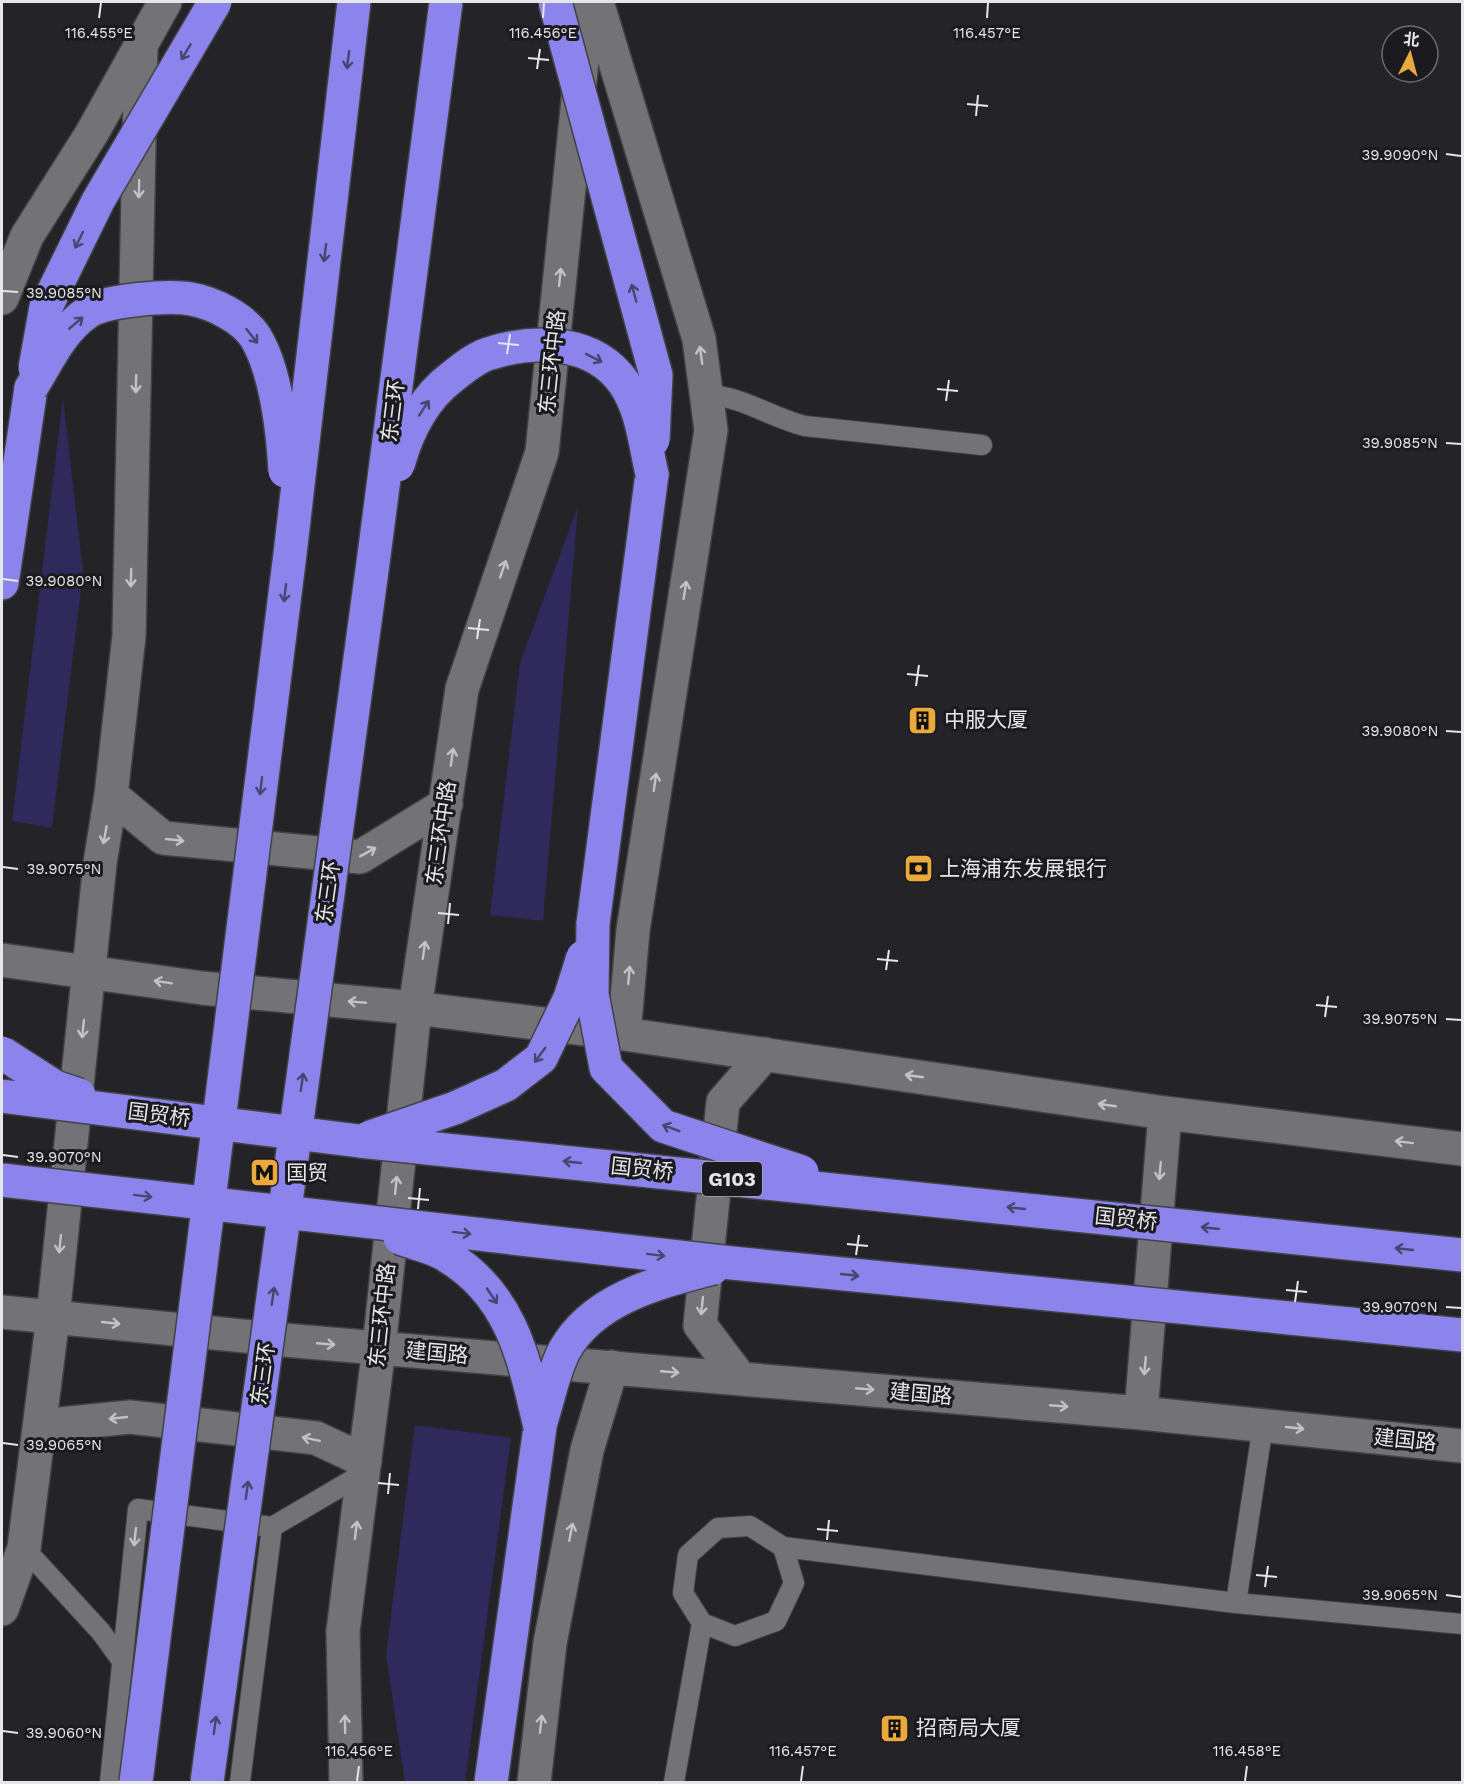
<svg xmlns="http://www.w3.org/2000/svg" width="1464" height="1784" font-family="'Work Sans','Noto Sans SC',sans-serif">
  <rect width="100%" height="100%" fill="#242428"/>
  <path fill="#2f295c" d="M63,398L83,572L52,828L12,821Z
    M578,506L543,921L490,915L520,663Z
    M415,1425L511,1438L465,1782H405L386,1655Z"/>
  <g fill="none" stroke-linecap="round" stroke-linejoin="round">
    <defs>
      <path id="lane" d="M706,395C741,395 771,418 805,426L982,445
        M750,1526L783,1547L794,1583L776,1621L735,1636L702,1623L683,1593L688,1555L718,1528Z
        M783,1547L1236,1603L1462,1624
        M24,1548L101,1632L122,1661
        M1236,1603L1263,1425
        M110,1782L138,1509L272,1527L364,1473
        M240,1782L272,1527
        M674,1782L702,1623"/>
      <path id="secondary" d="M597,2L699,339L711,430L633,930L624,1034
        M2,298L27,236L92,133L165,2
        M111,795L163,838L360,857L446,804
        M2,960L202,988L415,1008L624,1034L1165,1113L1462,1149
        M2,1312L284,1340L1141,1413L1462,1446
        M740,1378L700,1325L723,1102L765,1054
        M1141,1413L1165,1113
        M40,1426L130,1417L316,1438L365,1461
        M2,1609L24,1548L53,1317L100,863L111,795L129,636L141,46
        M346,1782L343,1631L379,1348L415,1008L462,689L542,452L588,2
        M534,1782L550,1643L587,1450L612,1367"/>
      <path id="highway" d="M2,583L31,388
        M593,924L652,474
        M491,1782L540,1427"/>
    </defs>
    <use href="#lane" stroke="#414245" stroke-width="22"/>
    <use href="#secondary" stroke="#414245" stroke-width="36"/>
    <use href="#highway" stroke="#414245" stroke-width="36"/>
    <use href="#lane" stroke="#727277" stroke-width="20"/>
    <use href="#secondary" stroke="#727277" stroke-width="33"/>
    <use href="#highway" stroke="#8c83ec" stroke-width="33"/>
    <defs>
      <path id="highway-bridge" d="M555,2L656,375L653,440
        M35,368L46,307L98,201L215,2
        M31,388C48,361 61,330 88,312C106,300 169,295 191,299C213,303 244,318 256,338C276,371 283,433 285,471
        M398,465C407,432 424,398 452,377C462,369 478,356 491,353C536,339 594,340 624,383C642,409 645,444 652,474
        M593,924L592,994L606,1068L663,1126L802,1172
        M2,1053L55,1087L79,1095
        M2,1096L359,1141L1462,1255
        M370,1137L455,1108L506,1085L541,1058L570,998L583,957
        M2,1180L732,1263L1462,1335
        M400,1238C415,1244 434,1247 447,1256C512,1295 524,1359 540,1427
        M540,1425C548,1401 553,1373 564,1351C593,1298 660,1282 713,1268
        M136,1782L290,554L354,2
        M207,1782L373,563L446,2"/>
    </defs>
    <use href="#highway-bridge" stroke="#414245" stroke-width="36" stroke-linecap="butt"/>
    <use href="#highway-bridge" stroke="#8c83ec" stroke-width="33"/>
  </g>
  <defs><path id="oneway-shaft" d="M-6 0H5M1.5-3L5.5 0L1.5 3" fill="none" stroke-width="1.6" stroke-linecap="round" stroke-linejoin="round" transform="scale(1.5)"/></defs>
  <g stroke="#484571">
    <use href="#oneway-shaft" transform="translate(186 52) rotate(121)"/>
    <use href="#oneway-shaft" transform="translate(348 60) rotate(97)"/>
    <use href="#oneway-shaft" transform="translate(79 240) rotate(116)"/>
    <use href="#oneway-shaft" transform="translate(325 253) rotate(97)"/>
    <use href="#oneway-shaft" transform="translate(634 293) rotate(-105)"/>
    <use href="#oneway-shaft" transform="translate(76 323) rotate(-40)"/>
    <use href="#oneway-shaft" transform="translate(252 336) rotate(52)"/>
    <use href="#oneway-shaft" transform="translate(594 358) rotate(27)"/>
    <use href="#oneway-shaft" transform="translate(424 408) rotate(-57)"/>
    <use href="#oneway-shaft" transform="translate(285 593) rotate(97)"/>
    <use href="#oneway-shaft" transform="translate(261 786) rotate(97)"/>
    <use href="#oneway-shaft" transform="translate(540 1055) rotate(126)"/>
    <use href="#oneway-shaft" transform="translate(302 1082) rotate(-82)"/>
    <use href="#oneway-shaft" transform="translate(671 1128) rotate(-159)"/>
    <use href="#oneway-shaft" transform="translate(572 1162) rotate(-174)"/>
    <use href="#oneway-shaft" transform="translate(143 1196) rotate(7)"/>
    <use href="#oneway-shaft" transform="translate(1016 1208) rotate(-174)"/>
    <use href="#oneway-shaft" transform="translate(1210 1228) rotate(-174)"/>
    <use href="#oneway-shaft" transform="translate(462 1233) rotate(7)"/>
    <use href="#oneway-shaft" transform="translate(1404 1249) rotate(-174)"/>
    <use href="#oneway-shaft" transform="translate(656 1255) rotate(7)"/>
    <use href="#oneway-shaft" transform="translate(850 1275) rotate(6)"/>
    <use href="#oneway-shaft" transform="translate(273 1296) rotate(-82)"/>
    <use href="#oneway-shaft" transform="translate(492 1296) rotate(56)"/>
    <use href="#oneway-shaft" transform="translate(247 1490) rotate(-82)"/>
    <use href="#oneway-shaft" transform="translate(215 1725) rotate(-82)"/>
  </g>
  <g stroke="#c3c3c7">
    <use href="#oneway-shaft" transform="translate(139 189) rotate(91)"/>
    <use href="#oneway-shaft" transform="translate(560 277) rotate(-84)"/>
    <use href="#oneway-shaft" transform="translate(701 355) rotate(-98)"/>
    <use href="#oneway-shaft" transform="translate(136 384) rotate(91)"/>
    <use href="#oneway-shaft" transform="translate(503 569) rotate(-71)"/>
    <use href="#oneway-shaft" transform="translate(131 578) rotate(91)"/>
    <use href="#oneway-shaft" transform="translate(685 590) rotate(-81)"/>
    <use href="#oneway-shaft" transform="translate(452 757) rotate(-82)"/>
    <use href="#oneway-shaft" transform="translate(655 782) rotate(-82)"/>
    <use href="#oneway-shaft" transform="translate(105 835) rotate(100)"/>
    <use href="#oneway-shaft" transform="translate(175 840) rotate(6)"/>
    <use href="#oneway-shaft" transform="translate(368 852) rotate(-29)"/>
    <use href="#oneway-shaft" transform="translate(424 950) rotate(-82)"/>
    <use href="#oneway-shaft" transform="translate(629 975) rotate(-85)"/>
    <use href="#oneway-shaft" transform="translate(163 982) rotate(-171)"/>
    <use href="#oneway-shaft" transform="translate(357 1002) rotate(-175)"/>
    <use href="#oneway-shaft" transform="translate(83 1029) rotate(96)"/>
    <use href="#oneway-shaft" transform="translate(914 1076) rotate(-172)"/>
    <use href="#oneway-shaft" transform="translate(1107 1105) rotate(-172)"/>
    <use href="#oneway-shaft" transform="translate(1404 1142) rotate(-173)"/>
    <use href="#oneway-shaft" transform="translate(1160 1171) rotate(95)"/>
    <use href="#oneway-shaft" transform="translate(396 1185) rotate(-84)"/>
    <use href="#oneway-shaft" transform="translate(60 1244) rotate(96)"/>
    <use href="#oneway-shaft" transform="translate(702 1306) rotate(96)"/>
    <use href="#oneway-shaft" transform="translate(111 1323) rotate(6)"/>
    <use href="#oneway-shaft" transform="translate(326 1344) rotate(5)"/>
    <use href="#oneway-shaft" transform="translate(1145 1366) rotate(95)"/>
    <use href="#oneway-shaft" transform="translate(670 1372) rotate(5)"/>
    <use href="#oneway-shaft" transform="translate(865 1389) rotate(5)"/>
    <use href="#oneway-shaft" transform="translate(1059 1406) rotate(5)"/>
    <use href="#oneway-shaft" transform="translate(118 1418) rotate(174)"/>
    <use href="#oneway-shaft" transform="translate(1295 1428) rotate(6)"/>
    <use href="#oneway-shaft" transform="translate(311 1439) rotate(-168)"/>
    <use href="#oneway-shaft" transform="translate(356 1530) rotate(-83)"/>
    <use href="#oneway-shaft" transform="translate(571 1532) rotate(-79)"/>
    <use href="#oneway-shaft" transform="translate(135 1537) rotate(96)"/>
    <use href="#oneway-shaft" transform="translate(345 1724) rotate(-91)"/>
    <use href="#oneway-shaft" transform="translate(541 1724) rotate(-83)"/>
  </g>
  <path fill="none" stroke="#e6e6e9" stroke-width="2" d="M99,18L101,3M543,18L544,3M987,18L988,3M528,58L549,60M537,69L540,49M967,104L988,106M976,116L978,95M1446,154L1461,156M3,291L18,292M498,343L519,345M507,354L510,334M937,389L958,391M946,401L949,380M1446,443L1461,444M3,579L18,581M468,628L489,630M477,639L480,619M907,674L928,676M916,686L919,665M1446,731L1461,732M3,867L18,869M438,913L459,915M448,924L450,903M877,959L898,961M886,970L889,950M1316,1005L1337,1007M1325,1017L1328,996M1446,1019L1461,1020M3,1155L18,1157M408,1198L429,1200M418,1209L420,1188M847,1244L868,1246M856,1255L859,1235M1286,1290L1307,1292M1295,1302L1298,1281M1446,1307L1461,1308M3,1443L18,1445M378,1483L399,1485M388,1494L390,1473M817,1529L838,1531M827,1540L829,1520M1256,1575L1277,1577M1265,1587L1268,1566M1446,1595L1461,1597M3,1731L18,1733M357,1781L359,1766M801,1781L803,1766M1245,1781L1247,1766"/>
  <defs>
    <symbol id="building-square" viewBox="-11 -11 22 22"><rect x="-9" y="-9" width="18" height="18" rx="4" fill="#eca93b" stroke="#1b1b1f"/><path d="M-4-6H4V6H1V3H-1V6H-4ZM-2.5-4.3h1.7v1.8h-1.7ZM.8-4.3h1.7v1.8H.8ZM-2.5-1h1.7V.8h-1.7ZM.8-1h1.7V.8H.8Z" fill="#111"/></symbol>
    <symbol id="bank-square" viewBox="-11 -11 22 22"><rect x="-9" y="-9" width="18" height="18" rx="4" fill="#eca93b" stroke="#1b1b1f"/><path d="M-6-4H6V4H-6ZM0-2.3a2.3 2.3 0 1 0 0 4.6a2.3 2.3 0 1 0 0-4.6Z" fill="#111"/></symbol>
    <symbol id="metro-square" viewBox="-11 -11 22 22"><rect x="-9" y="-9" width="18" height="18" rx="4" fill="#eca93b" stroke="#1b1b1f"/><path d="M-5.5 5V-5H-3L0 0L3-5H5.5V5H3V-.5L0 4L-3-.5V5Z" fill="#111"/></symbol>
  </defs>
  <g fill-rule="evenodd">
    <use href="#building-square" x="906" y="704" width="33" height="33"/>
    <use href="#bank-square" x="902" y="852" width="33" height="33"/>
    <use href="#metro-square" x="248" y="1156" width="33" height="33"/>
    <use href="#building-square" x="878" y="1712" width="33" height="33"/>
  </g>
  <g text-anchor="middle" stroke-width="6" stroke-linejoin="round" paint-order="stroke">
    <rect fill="#1b1b1f" stroke="#a9a9ac" stroke-width="1.5" x="702" y="1162" width="60" height="34" rx="4.5"/>
    <g font-size="20" font-weight="bold" fill="#e6e6e9">
      <text x="732" y="1186">G103</text>
    </g>
    <g font-size="21" fill="#e6e6e9" stroke="#1b1b1f">
      <text transform="translate(552 362) rotate(-84)" y="7">东三环中路</text>
      <text transform="translate(393 411) rotate(-83)" y="7">东三环</text>
      <text transform="translate(441 833) rotate(-82)" y="7">东三环中路</text>
      <text transform="translate(328 892) rotate(-82)" y="7">东三环</text>
      <text transform="translate(159 1115) rotate(7)" y="7">国贸桥</text>
      <text transform="translate(642 1169) rotate(6)" y="7">国贸桥</text>
      <text transform="translate(1126 1219) rotate(6)" y="7">国贸桥</text>
      <text transform="translate(382 1315) rotate(-84)" y="7">东三环中路</text>
      <text transform="translate(437 1353) rotate(5)" y="7">建国路</text>
      <text transform="translate(263 1374) rotate(-82)" y="7">东三环</text>
      <text transform="translate(921 1394) rotate(5)" y="7">建国路</text>
      <text transform="translate(1405 1440) rotate(6)" y="7">建国路</text>
    </g>
    <g font-size="21" fill="#e6e6e9" stroke="#1b1b1f" text-anchor="start">
      <text x="944" y="727">中服大厦</text>
      <text x="939" y="876">上海浦东发展银行</text>
      <text x="286" y="1180">国贸</text>
      <text x="916" y="1735">招商局大厦</text>
    </g>
  </g>
  <g font-size="15" text-anchor="middle" fill="#e6e6e9" stroke="#1b1b1f" stroke-width="6" stroke-linejoin="round" paint-order="stroke">
    <text x="99" y="38">116.455°E</text>
    <text x="543" y="38">116.456°E</text>
    <text x="987" y="38">116.457°E</text>
    <text x="1400" y="160">39.9090°N</text>
    <text x="64" y="298">39.9085°N</text>
    <text x="1400" y="448">39.9085°N</text>
    <text x="64" y="586">39.9080°N</text>
    <text x="1400" y="736">39.9080°N</text>
    <text x="64" y="874">39.9075°N</text>
    <text x="1400" y="1024">39.9075°N</text>
    <text x="64" y="1162">39.9070°N</text>
    <text x="1400" y="1312">39.9070°N</text>
    <text x="64" y="1450">39.9065°N</text>
    <text x="1400" y="1600">39.9065°N</text>
    <text x="64" y="1738">39.9060°N</text>
    <text x="359" y="1756">116.456°E</text>
    <text x="803" y="1756">116.457°E</text>
    <text x="1247" y="1756">116.458°E</text>
  </g>
  <rect width="1464" height="1784" fill="none" stroke="#e6e6e9" stroke-width="6"/>
  <g transform="translate(1410 54) rotate(6)"><circle r="28" fill="#1b1b1f" stroke="#6c6c70" stroke-width="1.5"/>
  <path d="M0-4.5L10 22L0 15L-10 22Z" fill="#eca93b"/>
  <text y="-9" font-size="16" font-weight="bold" text-anchor="middle" fill="#e6e6e9">北</text>
  </g>
</svg>
